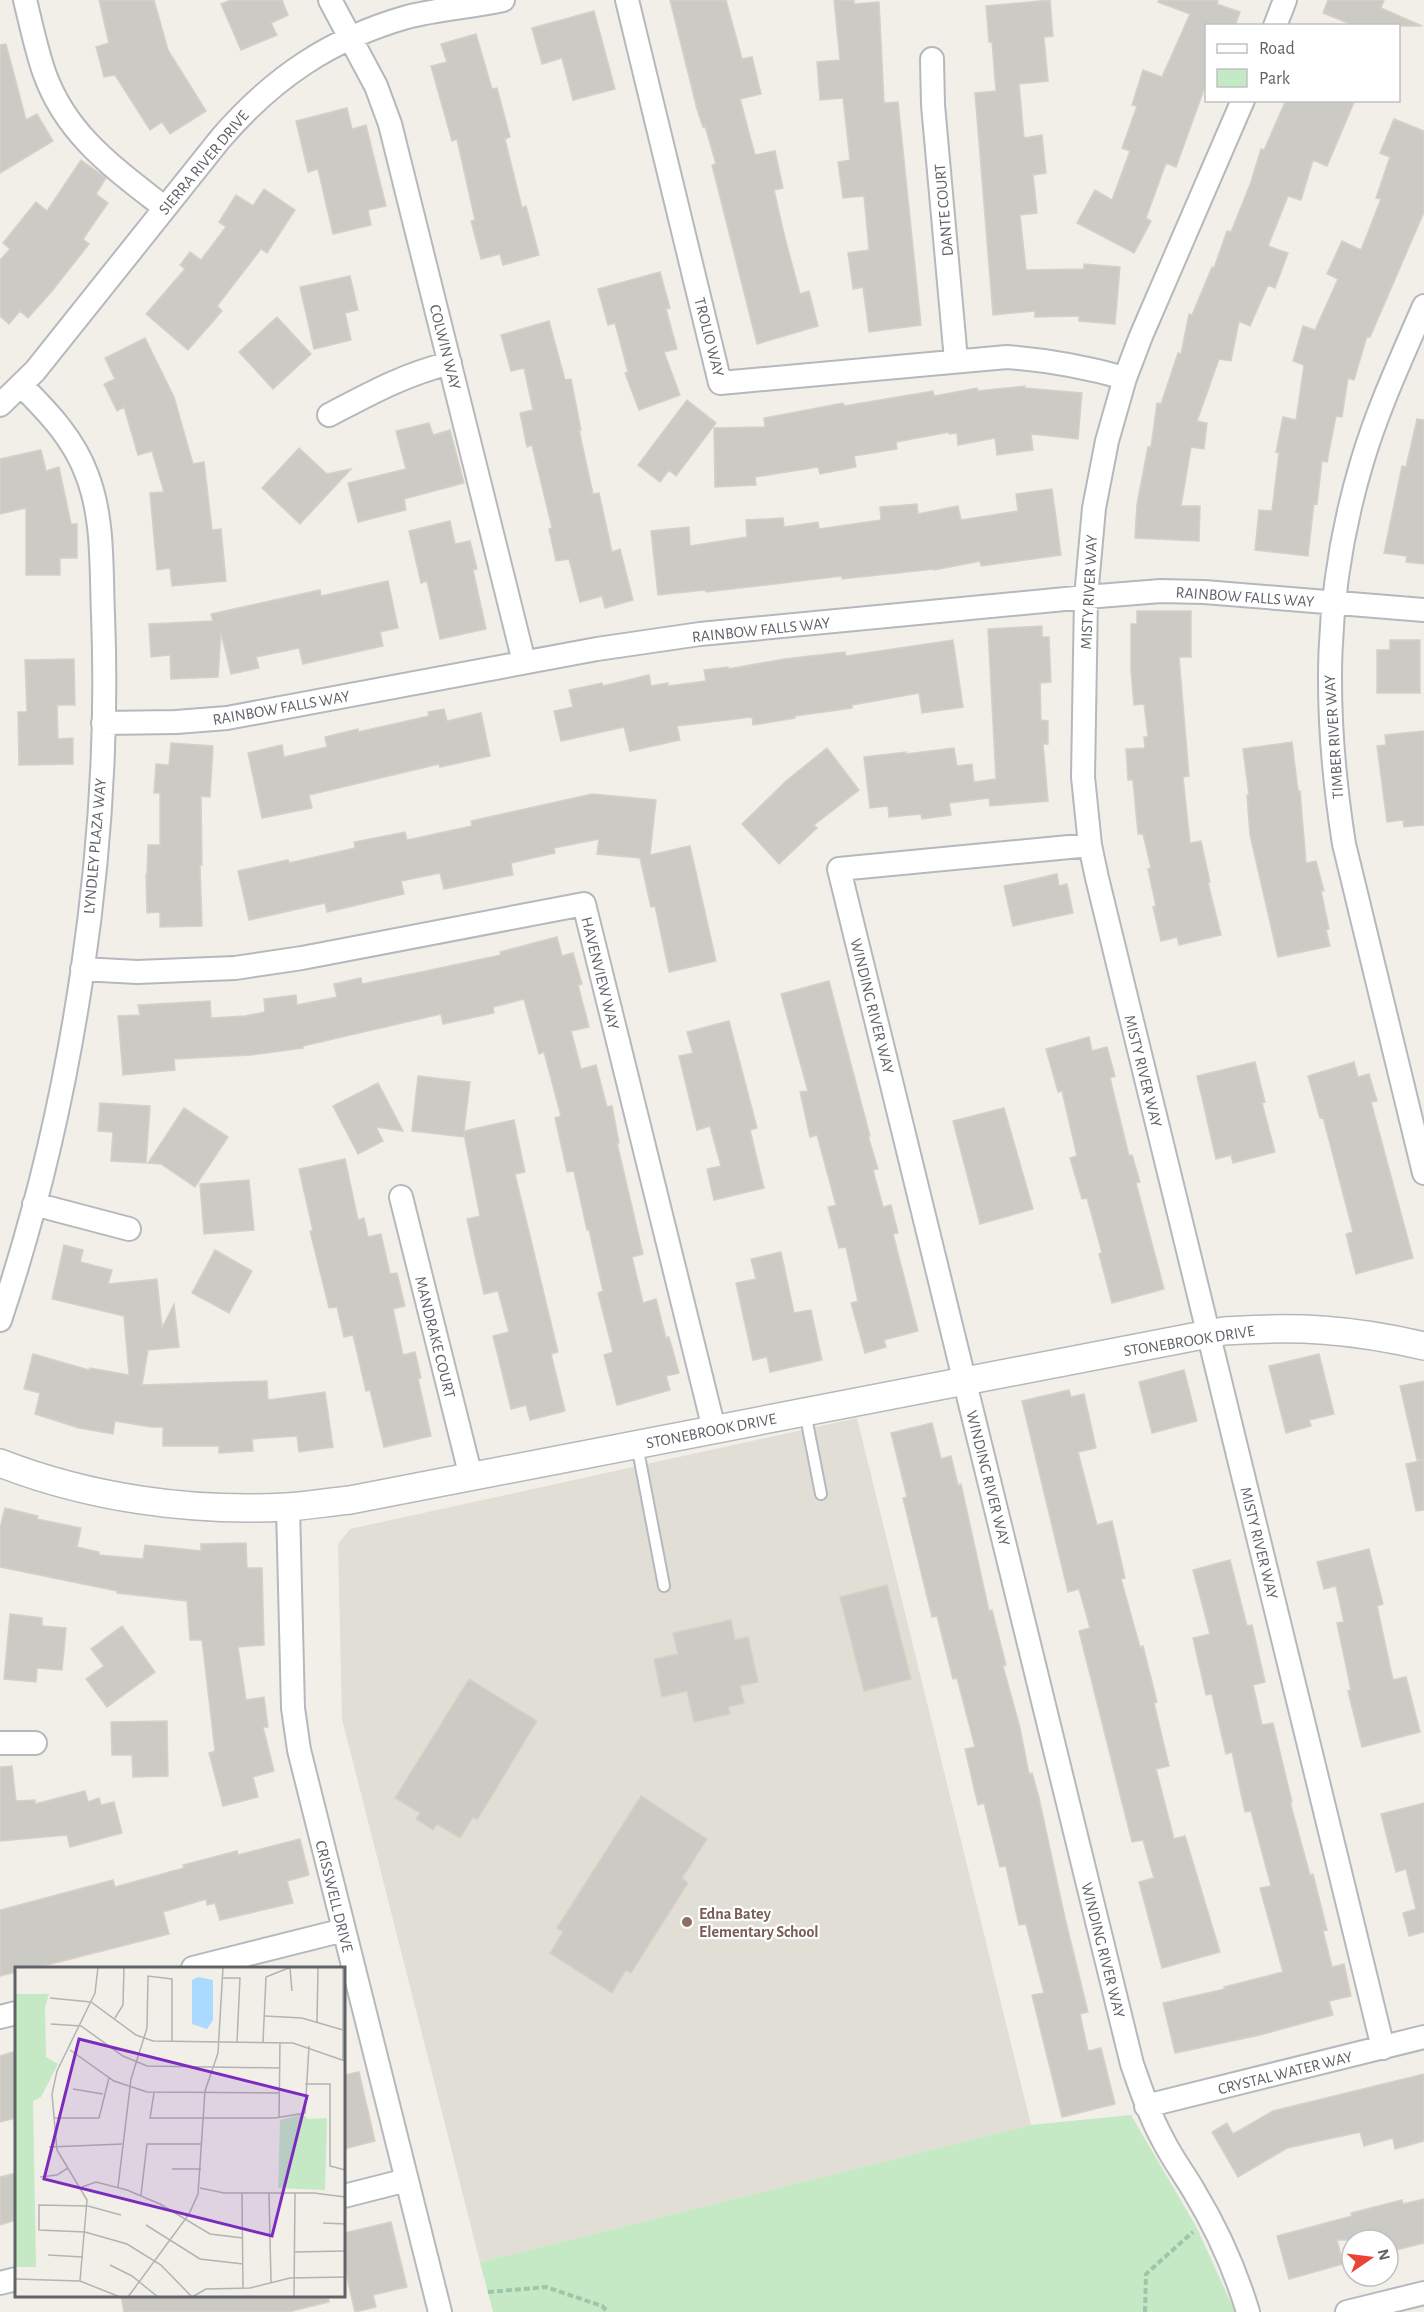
<svg xmlns="http://www.w3.org/2000/svg" width="1424" height="2312" font-family="'Alegreya Sans',sans-serif">
  <rect width="100%" height="100%" fill="#f1efe8"/>
  <path fill="#e1ded6" d="M857,1418L1031,2125L480,2262L342,1719L338,1544L350,1529Z"/>
  <path fill="#c5e8c5" d="M1131,2115L1197,2228L1235,2312H493L480,2262L1031,2125Z"/>
  <path fill="#cccac5" stroke="#d6d1c6" stroke-width="1.5" d="M99,0H154L168,50L206,111L170,134L162,122L150,130L115,75L104,77L96,47L109,43Z
    M231,0H282L288,15L271,23L277,35L241,50L221,4Z
    M670,0H726L742,59L752,57L761,94L740,99L755,155L775,151L783,188L774,190L785,238L800,294L809,291L818,326L757,344L712,165L716,164L705,126L703,127L697,109Z
    M834,0H854V4L879,2L884,103L898,102L921,325L869,332L863,287L853,289L848,253L869,250L864,196L843,198L838,162L850,160L843,98L820,100L817,62L840,60Z
    M1050,0L1053,36L1044,37L1048,81L1019,84L1024,138L1042,135L1046,173L1033,175L1037,213L1020,215L1026,270L1084,269V264L1120,267L1115,324L1079,321V316L1035,317V311L993,315L975,93L996,91L992,42H989L986,6Z
    M1159,0H1218L1217,4L1240,12L1235,26H1206V84L1176,167L1166,163L1146,218L1151,221L1134,253L1077,223L1095,190L1112,200L1130,151L1122,148L1137,106L1132,105L1143,70L1162,77L1190,14L1158,2Z
    M1328,0H1384L1381,8L1422,26H1355L1323,13Z
    M594,11L615,89L573,100L562,58L542,64L532,28Z
    M476,34L492,89L497,88L510,137L505,139L522,208L526,206L539,255L503,265L500,254L481,259L471,221L475,220L457,139L452,141L431,66L447,62L441,44Z
    M6,44L26,120L37,114L53,141L0,173V45Z
    M1286,100H1355L1327,166L1313,160L1301,200L1288,196L1268,246L1288,253L1275,288L1268,285L1250,326L1239,321L1231,361L1219,359L1197,421L1207,423L1204,449L1191,447L1181,506H1200L1199,541L1135,538L1137,504L1148,447H1151L1157,403L1161,404L1178,353L1181,354L1189,314L1192,315L1212,267L1214,268L1227,231L1231,232L1251,182L1261,149L1264,150Z
    M347,108L352,129L366,125L386,206L368,210L371,225L333,234L318,169L308,172L296,121Z
    M1394,119L1424,131V212L1370,337L1367,336L1354,380L1348,378L1342,417L1336,416L1327,462L1322,461L1317,504L1314,503L1308,556L1255,550L1259,510L1272,511L1279,453L1276,452L1283,417L1296,420L1304,365L1293,361L1303,326L1315,330L1338,279L1327,274L1342,241L1361,250L1381,199L1376,198L1390,157L1380,153Z
    M81,160L106,178L96,194L108,203L83,239L89,244L52,291L28,318L20,311L9,324L0,316V260L10,249L3,243L36,202L47,211Z
    M264,189L295,210L267,253L261,249L217,306L222,311L188,350L146,314L185,269L180,265L190,252L201,260L226,227L219,222L236,195L253,206Z
    M660,272L670,308L666,309L677,349L664,352L680,395L639,410L625,373L628,372L615,323L608,325L598,289Z
    M350,276L358,310L345,313L351,340L314,349L300,287Z
    M277,317L311,354L273,389L239,352Z
    M549,321L565,380L571,379L581,430H579L593,494L599,493L612,552L620,549L633,600L605,608L602,596L580,602L569,559L556,561L549,529L552,528L532,445L527,447L520,413L533,410L524,368L511,371L501,335Z
    M145,338L174,397L193,464L204,462L212,530L221,529L226,581L172,586L170,568L157,570L150,493L164,492L152,451L138,455L124,407L117,411L104,384L115,379L105,358Z
    M1025,386V388L1082,393L1078,439L1031,434L1033,450L997,455L995,438L958,445L957,433L949,434V432L896,442L897,449L854,456L856,467L820,474L818,467L755,477L756,485L715,487L714,428L765,427L764,418L843,403L844,406L933,391L934,396L977,388L978,391Z
    M687,400L716,423L676,476L669,470L660,482L638,465Z
    M1417,419L1424,420V564L1406,562L1407,556L1384,553L1402,466L1406,467Z
    M429,423L433,435L450,430L464,483L404,499L406,510L358,522L348,483L406,469L396,431Z
    M299,448L327,474L351,469L300,524L262,488Z
    M41,450L46,471L59,467L71,524H77V558H60V575H26V508L0,514V459Z
    M1052,489L1061,555L981,566L980,561L934,570V569L842,579V576L706,592L705,590L658,595L651,531L689,527L690,546L747,537L746,520L783,518L784,527L818,522L819,529L881,520L880,507L917,504L918,514L958,506L961,520L1018,511L1016,494Z
    M450,521L455,544L470,541L477,569L473,570L486,629L440,639L427,581L421,583L409,531Z
    M388,581L398,628L380,632L383,646L303,664L299,648L256,657L259,668L231,674L221,633L218,677L171,679L170,655L151,657L149,624L213,621L211,614L320,590L321,596Z
    M1137,611H1191V657H1179L1189,776L1183,777L1190,843L1201,841L1210,882L1208,883L1221,935L1179,945L1177,937L1161,941L1153,907L1156,906L1148,869L1151,868L1143,834H1138L1133,780H1128L1126,749L1145,748L1144,737H1148L1144,704L1134,705L1131,671V624H1137Z
    M1042,626V637H1049L1051,682L1040,683L1041,720L1048,721V744H1043L1048,801L990,806L989,798L949,803L951,815L922,819L921,814L889,817L888,806L870,808L864,757L906,752V754L954,748L957,766L972,764L974,782L996,779L988,629Z
    M953,640L963,707L922,713L919,693L852,705V708L795,716V718L753,725L752,717L677,726L680,740L630,751L624,727L561,741L554,711L573,707L569,690L602,683L603,686L649,675L651,686L668,683V686L706,681L704,670L728,667V669L784,659L845,652L846,656Z
    M1390,640H1420V693H1377V650H1390Z
    M74,659L75,705H57L58,739L73,738V764L19,765L18,712H27L25,660Z
    M444,709L447,721L481,713L490,756L440,767L439,764L309,795L312,808L262,818L248,753L282,745L284,757L327,747L325,737L358,729V732L429,716L428,712Z
    M1424,731V825L1404,827L1403,820L1387,822L1377,746L1386,745L1385,735Z
    M1292,742L1298,791H1300L1306,863L1316,861L1324,891H1321L1329,929L1326,930L1330,946L1278,957L1250,835L1247,795H1249L1243,749Z
    M171,743L213,746L210,797L201,796L202,865H200L202,926L160,927V912L147,913L146,874H147L148,845H160V793H154L156,764L169,765Z
    M827,748L859,790L814,825L817,828L779,864L742,824L786,781Z
    M592,794L656,800L650,855L690,846L716,961L669,972L655,906L651,907L640,858L597,854L599,839L554,848L555,853L511,863L513,875L444,889L440,873L401,881L404,894L327,912L325,903L249,920L238,871L288,860L289,863L355,848L354,842L405,832L407,840L472,826L471,821Z
    M1057,874L1059,886L1067,884L1073,913L1013,926L1004,886Z
    M557,937L562,956L573,953L582,984L578,985L589,1027L571,1031L581,1069L596,1065L607,1107L612,1106L619,1143H617L643,1254L632,1257L643,1303L656,1299L666,1338L669,1337L679,1373L666,1376L670,1390L617,1405L604,1355L613,1352L598,1293L603,1291L589,1230H587L574,1171L567,1172L555,1118L561,1116L544,1052L539,1054L524,999L493,1007L494,1013L443,1024L441,1014L303,1046V1048L251,1055L174,1059L175,1070L123,1075L118,1016L140,1015L138,1005L210,1001L211,1018L245,1016L265,1012L264,999L296,995L297,1005L337,997L334,984L361,978L362,984L421,972L501,955L500,952Z
    M829,981L870,1136H868L878,1169L873,1170L883,1207L891,1205L898,1233L893,1234L918,1331L884,1340L886,1347L865,1353L851,1303L858,1301L846,1247L839,1248L828,1207L836,1205L817,1135L810,1137L800,1092L808,1091L781,994Z
    M729,1021L757,1128L750,1130L764,1188L714,1200L707,1169L721,1166L710,1126L697,1130L679,1056L693,1053L687,1032Z
    M1089,1037L1092,1051L1107,1047L1115,1076L1110,1078L1129,1156L1132,1155L1140,1182L1136,1183L1164,1289L1112,1303L1099,1254L1102,1253L1087,1198L1082,1199L1070,1158L1077,1156L1062,1091L1058,1092L1046,1049Z
    M1255,1062L1265,1102L1262,1103L1275,1152L1233,1163L1231,1155L1216,1159L1197,1076Z
    M1354,1062L1358,1077L1369,1074L1377,1101L1371,1102L1413,1258L1356,1274L1346,1234L1353,1232L1323,1117L1320,1118L1308,1076Z
    M418,1076L470,1082L464,1131L514,1120L525,1172L515,1174L558,1352L551,1354L565,1411L530,1420L526,1405L511,1409L493,1336L509,1332L498,1291L484,1294L476,1260L467,1219L480,1216L464,1134V1137L412,1131Z
    M378,1083L403,1131L376,1127L383,1141L358,1154L333,1106Z
    M100,1103L150,1106L146,1163L111,1161L113,1132L98,1131Z
    M184,1108L228,1137L195,1187L161,1164L148,1163Z
    M1004,1108L1033,1209L980,1224L953,1121Z
    M345,1159L358,1220L364,1218L368,1237L381,1234L390,1274L397,1273L405,1306L393,1309L403,1355L415,1352L421,1378L418,1379L431,1436L384,1447L370,1390L366,1391L353,1335L344,1337L337,1307L329,1308L310,1231H313L299,1169Z
    M249,1180L254,1230L204,1234L200,1184Z
    M64,1245L83,1250L80,1262L112,1270L108,1284L157,1279L162,1328L174,1304L179,1347L148,1350L142,1385L267,1381L268,1400L325,1392L333,1447L299,1452L297,1436L252,1439L253,1451L219,1453V1446H163V1427H151L115,1421L113,1434L79,1428L35,1414L40,1393L24,1389L33,1354L89,1370L90,1368L129,1375L124,1316L52,1299Z
    M215,1250L252,1271L229,1313L192,1293Z
    M781,1252L794,1313L811,1310L822,1360L770,1372L767,1357L753,1360L736,1283L756,1279L751,1259Z
    M1319,1354L1334,1414L1309,1420L1311,1426L1286,1433L1269,1366Z
    M1184,1370L1197,1421L1152,1433L1139,1382Z
    M1424,1381V1459L1417,1460L1400,1386Z
    M1069,1390L1071,1397L1084,1394L1096,1448L1078,1452L1097,1525L1112,1521L1125,1578L1121,1579L1140,1647L1143,1646L1157,1702L1154,1703L1169,1766L1156,1769L1174,1839L1185,1836L1220,1952L1162,1968L1139,1882L1154,1878L1143,1840L1132,1842L1079,1631L1090,1628L1079,1589L1068,1592L1022,1401Z
    M932,1423L941,1459L951,1456L958,1485L961,1484L989,1611L992,1610L1006,1665L1003,1666L1020,1728L1029,1774L1032,1773L1039,1798L1065,1918L1088,2012L1080,2014L1088,2051L1101,2048L1115,2104L1062,2117L1032,1995L1044,1993L1026,1924L1019,1925L1006,1866L1000,1867L984,1803L978,1805L965,1749L975,1747L957,1678L953,1679L937,1616L932,1617L903,1498L907,1497L891,1433Z
    M1424,1460V1510L1416,1511L1406,1464Z
    M5,1508L38,1516L37,1519L81,1528L77,1547L99,1552V1555L143,1559L145,1545L201,1551V1544L246,1543L247,1568H262L264,1645L238,1647L246,1700L264,1697L268,1727H263L274,1771L253,1777L258,1797L223,1806L209,1753L215,1751L202,1640H190L187,1601L117,1593V1591L0,1567V1528Z
    M1369,1549L1383,1604L1377,1606L1393,1680L1406,1677L1420,1732L1362,1747L1348,1691L1351,1690L1337,1623L1344,1622L1336,1586L1324,1589L1317,1562Z
    M1230,1560L1247,1626L1252,1625L1265,1682L1253,1685L1262,1725L1273,1723L1292,1802H1290L1310,1875L1313,1874L1327,1930L1323,1931L1332,1967L1344,1964L1351,1996L1329,2001L1333,2015L1260,2035L1175,2053L1163,2003L1225,1989L1224,1987L1283,1972L1260,1888L1271,1886L1251,1811L1245,1812L1232,1752L1226,1754L1212,1694L1206,1695L1193,1638L1210,1634L1193,1570Z
    M887,1585L911,1679L864,1691L840,1597Z
    M10,1614L42,1618V1626L66,1628L62,1670L37,1668L36,1682L4,1679Z
    M731,1620L735,1640L748,1637L758,1682L740,1686L744,1703L728,1707L730,1714L694,1722L687,1691L662,1697L654,1659L678,1654L673,1633Z
    M122,1626L155,1672L107,1707L86,1679L104,1666L91,1649Z
    M469,1679L537,1721L477,1820L473,1817L460,1838L437,1824L433,1830L416,1819L420,1813L395,1798Z
    M167,1721L168,1776L133,1777L132,1755H112L111,1722Z
    M12,1766L16,1801L35,1800V1804L85,1791L88,1802L99,1798L101,1805L114,1802L122,1833L70,1847L67,1835L0,1841V1767Z
    M641,1796L707,1839L682,1878L688,1883L631,1973L626,1970L612,1993L550,1953L563,1932L557,1928Z
    M1424,1803V1932L1409,1936L1403,1913L1416,1909L1406,1869L1396,1872L1381,1814Z
    M300,1839L309,1875L287,1881L293,1903L220,1920L215,1903L207,1905L206,1899L163,1912L169,1934L47,1965L30,1968H16V1972L0,1976V1910L113,1880L115,1887L184,1868L183,1865L237,1851L238,1855Z
    M16,2051V2118L0,2122V2056Z
    M359,2072L375,2141L344,2149V2075Z
    M1424,2074V2141L1395,2149L1393,2138L1364,2146L1360,2132L1287,2148L1238,2177L1212,2132L1227,2123L1233,2134L1273,2111Z
    M16,2173V2220L0,2225V2177Z
    M1424,2199V2243L1388,2252V2240H1337L1343,2264L1289,2279L1277,2236L1352,2216L1351,2213L1402,2200L1403,2204Z
    M391,2222L407,2287L373,2295L376,2307L355,2312L344,2265V2233Z
    M121,2295H328L329,2302L288,2312H124Z"/>
  <g fill="none" stroke-linecap="round" stroke-linejoin="round">
    <defs>
      <path id="service" d="M805,1412L821,1494
        M637,1445L664,1586"/>
      <path id="minor" d="M25,0C31,24 36,49 44,72C66,135 114,168 165,208
        M330,0L376,86L390,124L524,662
        M627,0L720,383L1007,357C1048,360 1086,367 1125,378
        M1275,26L1285,0
        M932,59L933,105L956,360
        M1243,100L1141,336L1125,378L1107,441L1094,508L1086,597L1083,777L1090,845L1097,878L1383,2048
        M1424,306C1402,357 1378,408 1362,462C1323,592 1323,711 1344,844L1424,1173
        M0,405L35,371L221,138C273,78 330,39 407,17C438,9 471,7 503,0
        M329,415C371,393 403,375 450,363
        M103,723L176,722L227,718L597,649L700,634L1086,597L1161,591L1204,592L1424,610
        M1090,845L839,869L1132,2064C1141,2090 1150,2116 1163,2140C1172,2158 1184,2174 1194,2191C1217,2229 1235,2269 1248,2312
        M82,969L137,972L235,968L302,958L584,904L714,1429
        M401,1197L471,1477
        M34,1204L129,1229
        M0,1320C73,1103 112,844 103,615C101,569 104,519 87,475C74,439 48,412 22,386
        M288,1507L293,1708L299,1750L440,2312
        M0,1743H35
        M193,1968L344,1930
        M0,2017L16,2013
        M1146,2106L1424,2037
        M344,2196L407,2180
        M0,2283L16,2279
        M1347,2312L1424,2293"/>
      <path id="tertiary" d="M0,1463C90,1498 190,1512 286,1507C307,1506 329,1502 350,1500L1224,1331C1298,1326 1351,1329 1424,1346"/>
    </defs>
    <use href="#service" stroke="#b5b8bc" stroke-width="14"/>
    <use href="#minor" stroke="#b5b8bc" stroke-width="26"/>
    <use href="#tertiary" stroke="#b5b8bc" stroke-width="30"/>
    <path stroke="#9cc7a9" stroke-width="4" stroke-dasharray="6 3" stroke-linecap="butt" d="M488,2292L546,2287L602,2306L608,2312
      M1145,2312L1146,2274L1193,2232"/>
    <use href="#service" stroke="#fff" stroke-width="10"/>
    <use href="#minor" stroke="#fff" stroke-width="22"/>
    <use href="#tertiary" stroke="#fff" stroke-width="27"/>
  </g>
  <circle fill="#8d6e63" stroke="#fff" stroke-width="2" cx="687" cy="1922" r="6"/>
  <g text-anchor="middle" stroke-width="4.5" stroke-linejoin="round" paint-order="stroke">
    <g font-size="16" fill="#5f6368" stroke="#fff">
      <text transform="translate(203 162) rotate(-50)" y="6">SIERRA RIVER DRIVE</text>
      <text transform="translate(943 210) rotate(-95)" y="6">DANTE COURT</text>
      <text transform="translate(710 337) rotate(76)" y="6">TROLIO WAY</text>
      <text transform="translate(446 347) rotate(76)" y="6">COLWIN WAY</text>
      <text transform="translate(1088 592) rotate(-87)" y="6">MISTY RIVER WAY</text>
      <text transform="translate(1245 596) rotate(4)" y="6">RAINBOW FALLS WAY</text>
      <text transform="translate(761 629) rotate(-6)" y="6">RAINBOW FALLS WAY</text>
      <text transform="translate(281 707) rotate(-10)" y="6">RAINBOW FALLS WAY</text>
      <text transform="translate(1333 737) rotate(-94)" y="6">TIMBER RIVER WAY</text>
      <text transform="translate(94 846) rotate(-85)" y="6">LYNDLEY PLAZA WAY</text>
      <text transform="translate(601 973) rotate(76)" y="6">HAVENVIEW WAY</text>
      <text transform="translate(873 1006) rotate(76)" y="6">WINDING RIVER WAY</text>
      <text transform="translate(1144 1071) rotate(76)" y="6">MISTY RIVER WAY</text>
      <text transform="translate(436 1337) rotate(76)" y="6">MANDRAKE COURT</text>
      <text transform="translate(1189 1340) rotate(-9)" y="6">STONEBROOK DRIVE</text>
      <text transform="translate(711 1430) rotate(-11)" y="6">STONEBROOK DRIVE</text>
      <text transform="translate(989 1478) rotate(76)" y="6">WINDING RIVER WAY</text>
      <text transform="translate(1260 1543) rotate(76)" y="6">MISTY RIVER WAY</text>
      <text transform="translate(335 1896) rotate(76)" y="6">CRISSWELL DRIVE</text>
      <text transform="translate(1104 1950) rotate(76)" y="6">WINDING RIVER WAY</text>
      <text transform="translate(1285 2072) rotate(-14)" y="6">CRYSTAL WATER WAY</text>
    </g>
    <g font-size="16" font-weight="bold" fill="#785e54" stroke="#fff" text-anchor="start">
      <text x="699" y="1919">Edna Batey<tspan x="699" dy="18">Elementary School</tspan></text>
    </g>
  </g>
  <g transform="translate(15 1967)">
    <rect width="330" height="330" fill="#f1efe8"/>
    <path d="M0,27H34L30,40L31,90L43,97L26,130L18,134L21,300H0ZM288,147L293,152L312,151L310,223L263,221L265,153Z" fill="#c5e8c5"/>
    <path d="M183,10L198,13V53L192,62L177,57V13Z" fill="#aadaff"/>
    <path fill="none" stroke="#b3b3b1" stroke-width="1.5" d="M328,0V94M275,1L277,24M208,11H225L222,75M35,31L76,35L121,68L138,74L278,76L330,94M250,49L287,51L328,63M100,51L108,38L109,0M302,55L303,0M36,57L66,59L108,89L132,99L265,101M248,75L251,10L276,0M55,83L99,114L132,125L265,126M290,117H315V199L330,203M58,122L88,127M139,126L135,151H260L290,146L294,79M40,151H84L94,111M264,151L265,75M34,180L107,177M157,202H186M25,210L42,208L53,201M67,220L81,215L112,223L145,237L195,267L228,271M103,220L116,112L132,61L133,9L157,12V75M185,221L209,226H299L330,230M227,226L228,322M254,226L256,315M126,228L132,177H187M106,248L73,239L24,238V263L70,265L112,277L146,298L177,330M308,256L330,257M131,258L185,292L228,297M280,285L330,284M33,288L68,290M95,298L117,309L143,330M0,312L65,314L105,330M65,314L72,233L42,183L37,127L42,104L80,26L83,0M113,330L174,247L183,227L190,124L203,86L208,0M177,330L191,322L235,321L275,311L330,310M279,330L280,226"/>
    <path fill="#7b2cbf" fill-opacity="0.15" stroke="#7b2cbf" stroke-width="3" d="M64,72L292,129L257,269L29,212Z"/>
    <rect width="330" height="330" fill="none" stroke="#5f6368" stroke-width="3"/>
  </g>
  <rect x="1205" y="24" width="195" height="78" fill="#ffffff" stroke="#bfc1c3" stroke-width="1.5"/>
  <rect x="1217" y="44" width="30" height="9" fill="#ffffff" stroke="#bfc1c3" stroke-width="1.5"/>
  <text x="1259" y="54" font-size="18" fill="#5f6368">Road</text>
  <rect x="1217" y="69" width="30" height="18" fill="#c5e8c5" stroke="#bfc1c3" stroke-width="1.5"/>
  <text x="1259" y="84" font-size="18" fill="#5f6368">Park</text>
  <g transform="translate(1370 2258) rotate(76)"><circle r="28" fill="#ffffff" stroke="#bfc1c3" stroke-width="1.5"/>
  <path d="M0-4.5L10 22L0 15L-10 22Z" fill="#ea4335"/>
  <text y="-9" font-size="16" font-weight="bold" text-anchor="middle" fill="#5f6368">N</text>
  </g>
</svg>
